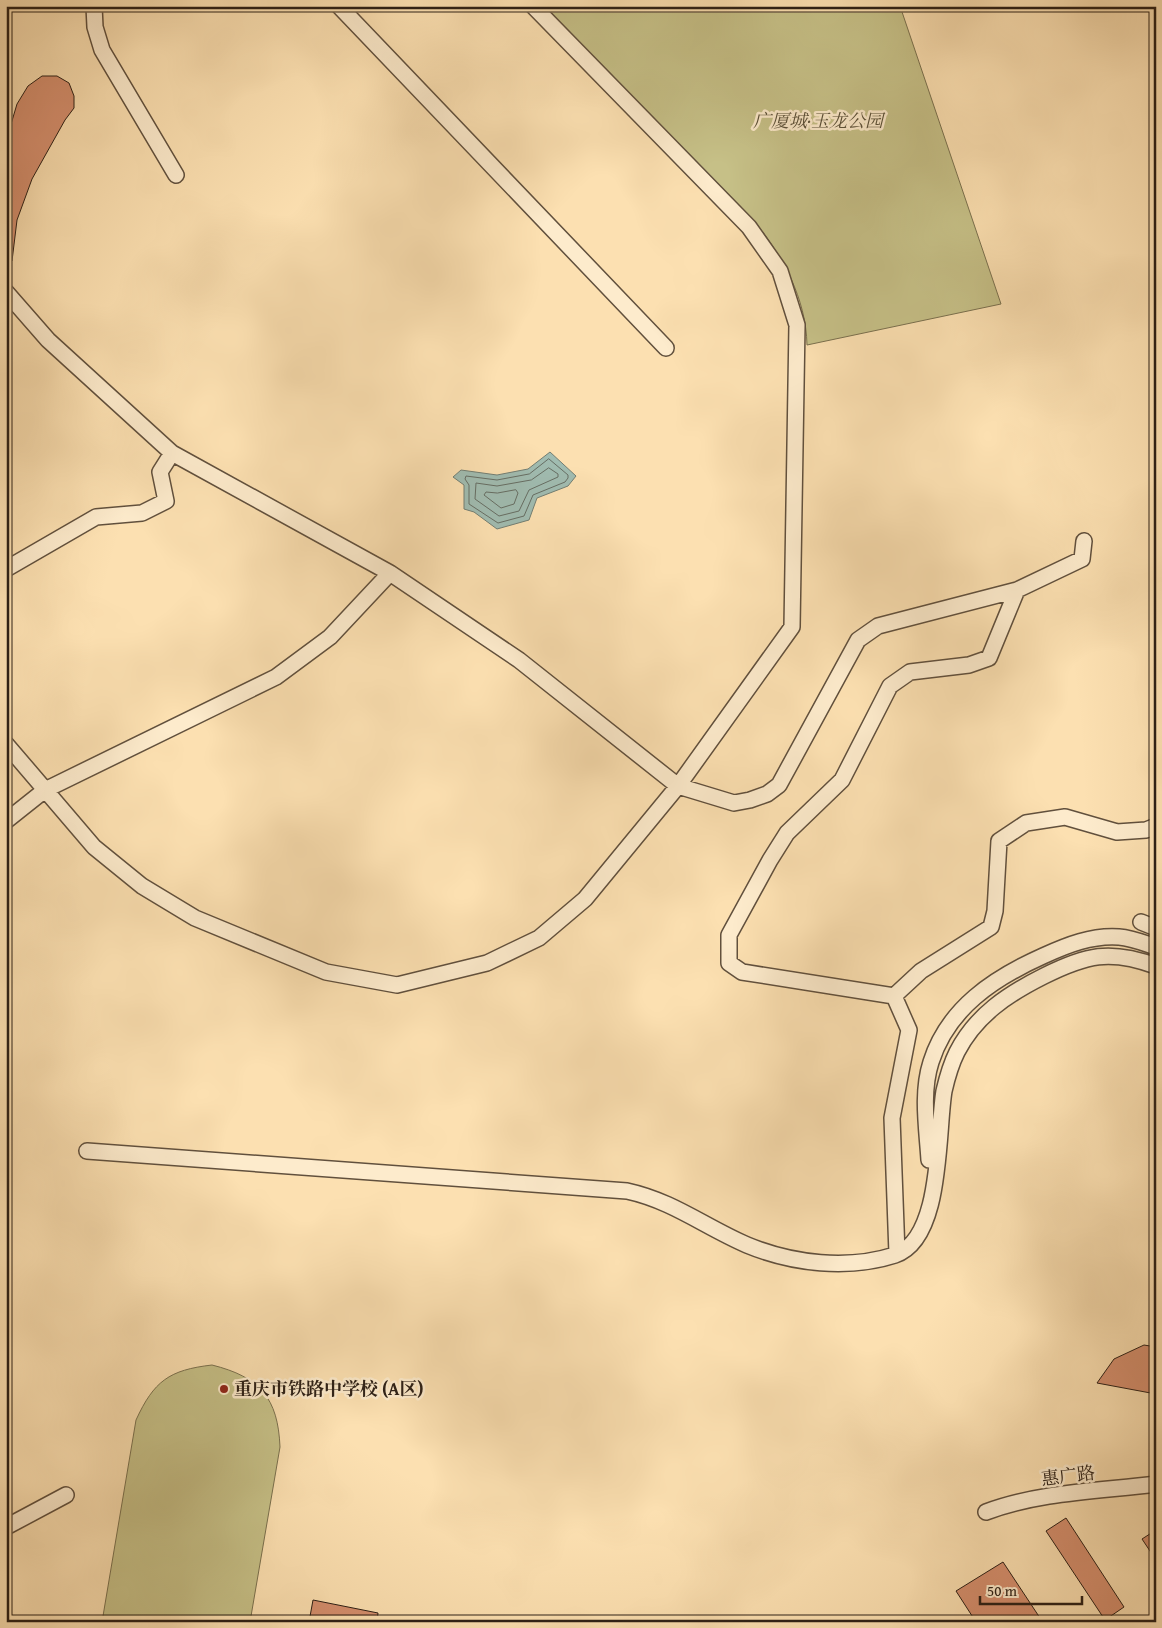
<svg xmlns="http://www.w3.org/2000/svg" width="1162" height="1628" font-family="'Gentium Book Plus','Noto Serif SC',serif">
  <rect width="100%" height="100%" fill="#fce0b1"/>
  <filter id="stains"><feTurbulence type="fractalNoise" baseFrequency=".004" numOctaves="4"/><feColorMatrix values="0 0 0 0 .2 0 0 0 0 .09 0 0 0 0 .02 0 0 0 .5 -.17"/></filter>
  <radialGradient id="worn" r=".72"><stop offset=".6" stop-color="#630" stop-opacity="0"/><stop offset="1" stop-color="#630" stop-opacity=".3"/></radialGradient>
  <path fill="#c6c087" stroke="#7a704e" d="M543,6H900L1001,304L807,345C806,298 783,257 755,222Z
    M212,1365C260,1377 278,1398 280,1447L250,1622H102L136,1420C154,1381 169,1370 212,1365Z"/>
  <path fill="#a0bcb1" stroke="#727e73" d="M550,452L576,476L568,486L537,498L529,520L497,529L474,512L464,509V485L453,477L461,470L497,475L528,469Z"/>
  <g fill="none" stroke-linecap="round" stroke-linejoin="round">
    <path stroke="#666e64" stroke-width="1" d="M549,459L568,475V478L565,482L533,495L524,516L498,523L469,504V485L465,479L466,476L497,480L529,474Z
      M549,468L558,474V477L529,490L519,511L499,516L475,499L476,483L497,486L531,480Z
      M516,490L518,493L514,504L501,508L484,495L486,492L497,493Z"/>
  </g>
  <path fill="#d58f6e" stroke="#2d2016" d="M42,76H57L69,83L74,96V108L65,120L32,179L17,220L12,261L6,251V141L17,104L28,86Z
    M1144,1345L1156,1347V1394L1097,1383L1114,1359Z
    M1066,1518L1124,1607L1105,1620L1046,1531Z
    M1156,1530V1560L1142,1539Z
    M1003,1562L1042,1621L1041,1622H976L956,1591Z
    M313,1600L378,1613L377,1622H309Z"/>
  <g fill="none" stroke-linecap="round" stroke-linejoin="round">
    <defs>
      <path id="minor" d="M94,6L95,27L102,50L176,175
        M339,6L666,348
        M6,292L48,340L172,453L390,573L519,660L678,786L734,803L750,800L767,794L779,785L858,640L878,626L1017,590L1082,559L1084,541
        M6,569L96,517L142,513L166,501L160,472L172,453
        M6,744L94,847L142,886L195,918L326,972L397,985L487,963L539,938L585,899L678,786L792,627L797,325L780,271L749,227L533,6
        M6,821L45,790L276,677L330,637L390,573
        M1141,922L1156,928
        M894,996L742,972L729,963V935L770,860L787,833L842,780L890,686L910,672L969,665L989,658L1017,590
        M894,996L921,971L991,927L995,911L999,841L1026,823L1065,817L1117,832L1146,830L1156,826
        M894,996L909,1030L892,1118L897,1254
        M87,1151L627,1191C673,1201 705,1227 747,1245C793,1264 848,1270 895,1255C943,1239 937,1132 944,1091C947,1078 951,1064 957,1052C976,1015 1008,994 1044,976C1086,955 1110,949 1156,966
        M929,1160C927,1128 921,1093 931,1062C948,1008 994,978 1043,956C1067,945 1092,935 1119,937C1132,938 1144,943 1156,947
        M986,1512C1039,1492 1100,1491 1156,1484
        M6,1527L66,1495"/>
    </defs>
    <use href="#minor" stroke="#61503d" stroke-width="18"/>
    <use href="#minor" stroke="#fdebcc" stroke-width="15"/>
  </g>
  <circle fill="#8f2418" stroke="#fdebcc" stroke-width="2" cx="224" cy="1389" r="5"/>
  <g text-anchor="middle" stroke-width="5" stroke-linejoin="round" paint-order="stroke">
    <g font-size="18" font-style="italic" fill="#5b5038" stroke="#fdebcc">
      <text x="818" y="127">广厦城·玉龙公园</text>
    </g>
    <g font-size="18" font-weight="bold" fill="#2d2016" stroke="#fdebcc" text-anchor="start">
      <text x="234" y="1395">重庆市铁路中学校 (A区)</text>
    </g>
    <g font-size="18" fill="#2d2016" stroke="#fdebcc">
      <text transform="translate(1068 1476) rotate(-7)" y="6">惠广路</text>
    </g>
  </g>
  <rect width="1162" height="1628" fill="none" stroke="#fce0b1" stroke-width="25"/>
  <rect x="8" y="8" width="1147" height="1613" fill="none" stroke="#2d2016" stroke-width="2.5"/>
  <rect x="12" y="12" width="1137" height="1603" fill="none" stroke="#2d2016"/>
  <path d="M980 1596v8h102v-8" fill="none" stroke="#2d2016" stroke-width="2.5"/>
  <text x="987" y="1596" font-size="15" fill="#2d2016" stroke="#fdebcc" stroke-width="4" paint-order="stroke">50 m</text>
  <rect width="100%" height="100%" filter="url(#stains)"/>
  <rect width="100%" height="100%" fill="url(#worn)"/>
</svg>
